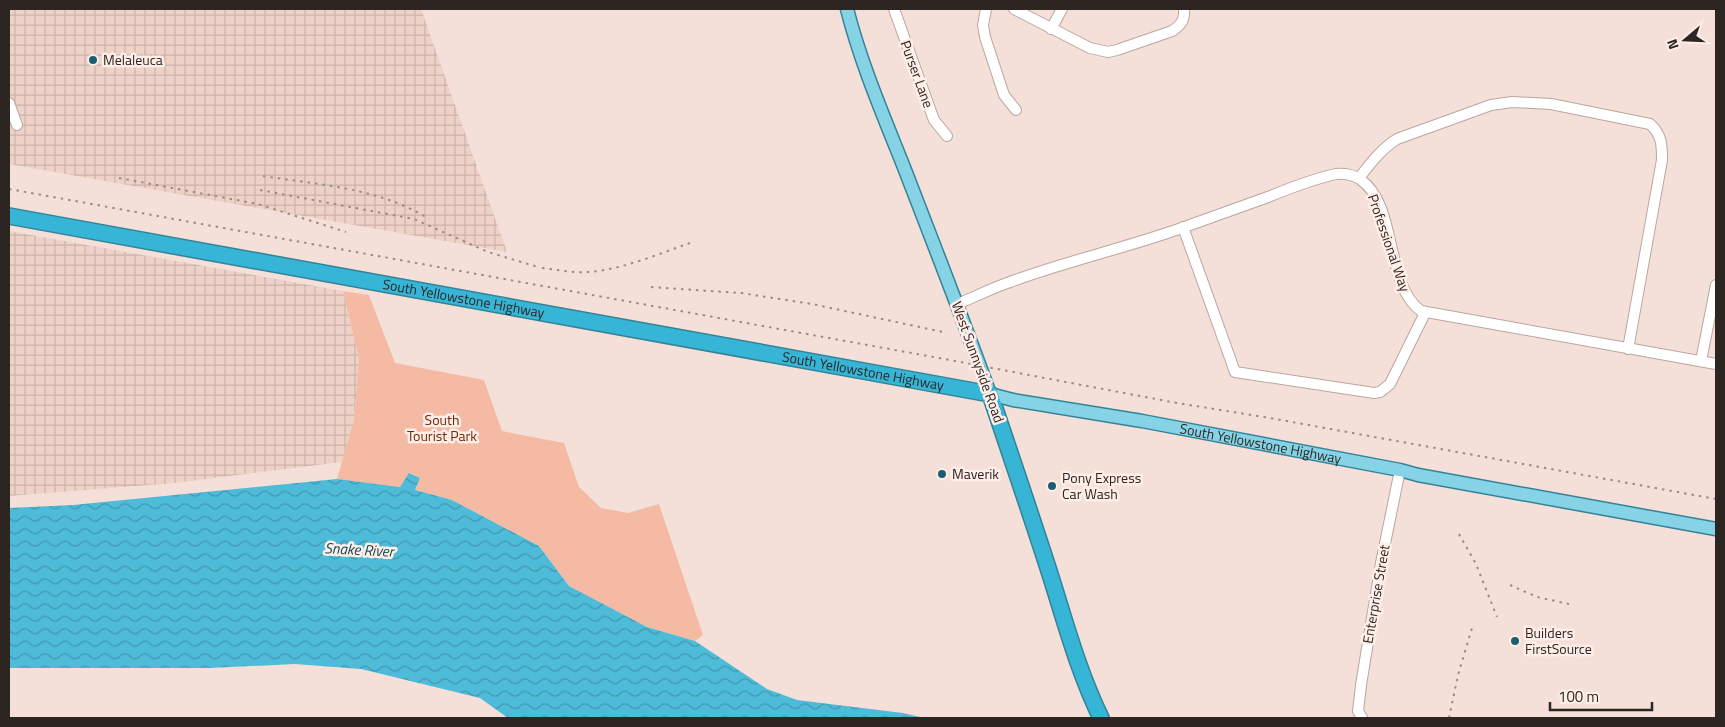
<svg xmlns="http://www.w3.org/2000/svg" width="1725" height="727" font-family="'Titillium Web',sans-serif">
  <defs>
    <pattern id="industrial-grid" width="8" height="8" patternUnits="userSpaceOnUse" patternTransform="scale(1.25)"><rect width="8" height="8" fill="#eed1c7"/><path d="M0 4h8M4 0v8" fill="none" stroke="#ccb3ab"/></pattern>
    <pattern id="water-waves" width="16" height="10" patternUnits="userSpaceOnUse" patternTransform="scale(1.25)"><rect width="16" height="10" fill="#4ebbd9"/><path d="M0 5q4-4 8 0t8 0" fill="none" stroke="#4198b0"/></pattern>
  </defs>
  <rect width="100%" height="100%" fill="#f5e0d9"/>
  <path fill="url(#industrial-grid)" d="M9,9H421L507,252L9,164Z
    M9,231L343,291L359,359L354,420L342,462L175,483L9,496Z"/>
  <path fill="#f5baa4" d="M343,291L369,295L395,363L484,380L502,431L564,443L579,487L601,508L628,513L659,504L703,635L695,641L647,627L569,586L539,546L452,500L415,490L420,478L410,473L400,487L337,479L354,420L359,359Z"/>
  <path fill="url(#water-waves)" d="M409,473L420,478L415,490L452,500L539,546L569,586L647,627L695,641L767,689L797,700L903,713L925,718H508L480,698L361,669L295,664L210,668H9V508L73,505L337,479L400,487Z"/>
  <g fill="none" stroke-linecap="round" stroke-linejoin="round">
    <defs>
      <path id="minor" d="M894,9L934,120L947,136
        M986,9L983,25L985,37L1004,95L1016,110
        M1014,9L1090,48L1108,52L1117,50L1172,31C1181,25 1185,20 1184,9
        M1051,29L1062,9
        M9,103L17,125
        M1359,178C1370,164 1381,149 1397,139L1491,105L1512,102L1551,104L1650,124C1662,135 1662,145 1662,160L1628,349
        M1183,227L1235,372L1374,393L1380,392L1390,384L1425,313
        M957,304C975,297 992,288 1010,282C1064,262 1121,249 1176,230C1206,219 1237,208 1268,197C1290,188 1313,179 1336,174C1344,173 1355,175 1361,180C1398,206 1384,284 1421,311L1716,364
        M1701,361L1716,285
        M1362,718L1358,711L1361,685L1381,563L1400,470"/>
      <g id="major">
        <path id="s1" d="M847,9C861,64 884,117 905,170C934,245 963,319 990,394L1013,400L1142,421L1400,470L1418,475L1716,529"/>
      </g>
      <g id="highway">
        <path id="s2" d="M9,216L990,394C1010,453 1030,512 1049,571C1065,621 1078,671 1101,718"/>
      </g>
    </defs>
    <use href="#minor" stroke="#baa69f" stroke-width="12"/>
    <use href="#major" stroke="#338397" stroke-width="15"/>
    <use href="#highway" stroke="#338397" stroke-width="18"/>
    <use href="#minor" stroke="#fff" stroke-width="10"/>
    <use href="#major" stroke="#86d3e6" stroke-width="12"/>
    <use href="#highway" stroke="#36b5d6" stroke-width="15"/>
    <path stroke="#9a8b85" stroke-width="2" stroke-dasharray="2.5 5" stroke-linecap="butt" d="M263,176C320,185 380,188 429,219
      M119,178L258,204L346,232
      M9,189L939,358L1177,403L1270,418L1716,499
      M260,190L414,219L488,252L538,267
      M542,268C558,270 574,273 589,272C624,269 658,254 690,243
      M651,287L741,293L812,304L943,332
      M1459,534L1476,564L1497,617
      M1510,585L1537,597L1569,604
      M1449,718L1458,675L1472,628"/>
  </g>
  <g fill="#1a5f71" stroke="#ffeee8" stroke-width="2">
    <circle cx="93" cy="60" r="5"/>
    <circle cx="942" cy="474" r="5"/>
    <circle cx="1052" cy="486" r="5"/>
    <circle cx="1515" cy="641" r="5"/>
  </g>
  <g text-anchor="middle" stroke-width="5" stroke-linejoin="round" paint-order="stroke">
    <g font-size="14" fill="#2d2522" stroke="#ffeee8" text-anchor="start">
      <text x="103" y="65">Melaleuca</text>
      <text x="952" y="479">Maverik</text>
      <text x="1062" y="483">Pony Express<tspan x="1062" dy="16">Car Wash</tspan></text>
      <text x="1525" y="638">Builders<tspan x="1525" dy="16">FirstSource</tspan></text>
    </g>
    <g font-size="14" fill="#2d2522" stroke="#ffeee8">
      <text transform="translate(917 74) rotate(70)" y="5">Purser Lane</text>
      <text transform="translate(1389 243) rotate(71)" y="5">Professional Way</text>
      <text dy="5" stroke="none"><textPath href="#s2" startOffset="462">South Yellowstone Highway</textPath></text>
      <text transform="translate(978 362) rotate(70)" y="5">West Sunnyside Road</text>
      <text dy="5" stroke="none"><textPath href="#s2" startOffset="868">South Yellowstone Highway</textPath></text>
      <text dy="5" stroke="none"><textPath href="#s1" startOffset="686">South Yellowstone Highway</textPath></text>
      <text transform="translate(1376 594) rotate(-80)" y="5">Enterprise Street</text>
    </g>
    <g font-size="14" fill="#6f2706" stroke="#ffeee8">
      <text x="442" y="425">South<tspan x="442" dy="16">Tourist Park</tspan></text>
    </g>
    <g font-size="15" font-style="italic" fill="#124350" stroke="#ffeee8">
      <text transform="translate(359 550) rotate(3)" y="5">Snake River</text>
    </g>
  </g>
  <rect width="1725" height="727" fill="none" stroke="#2d2522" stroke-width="20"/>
  <g transform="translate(1685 40) rotate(251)" stroke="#ffeee8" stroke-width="4" paint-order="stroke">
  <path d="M0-4L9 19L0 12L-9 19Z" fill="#2d2522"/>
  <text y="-8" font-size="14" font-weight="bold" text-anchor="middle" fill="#2d2522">N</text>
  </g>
  <path d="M1550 702v8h102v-8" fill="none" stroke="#2d2522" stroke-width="2.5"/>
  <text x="1558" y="702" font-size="15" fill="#2d2522" stroke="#ffeee8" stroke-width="4" paint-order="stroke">100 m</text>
</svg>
